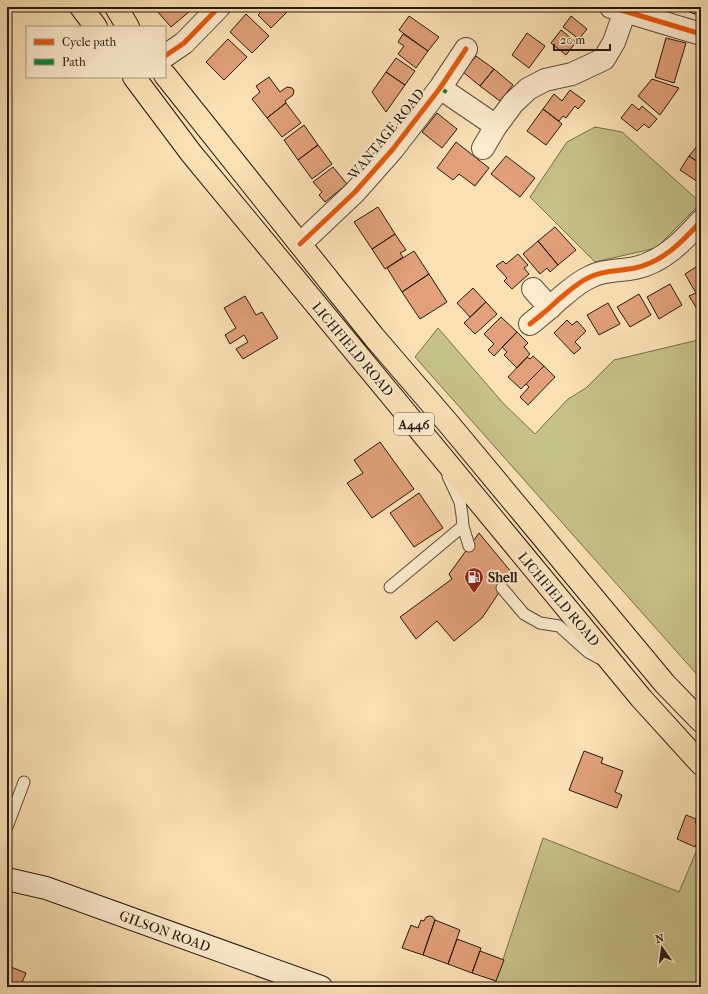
<svg xmlns="http://www.w3.org/2000/svg" width="708" height="994" font-family="'IM FELL French Canon',serif">
  <rect width="100%" height="100%" fill="#fae1b4"/>
  <filter id="stains"><feTurbulence type="fractalNoise" baseFrequency=".005" numOctaves="4"/><feColorMatrix values="0 0 0 0 .2 0 0 0 0 .09 0 0 0 0 .02 0 0 0 .5 -.17"/></filter>
  <radialGradient id="worn" r=".72"><stop offset=".6" stop-color="#630" stop-opacity="0"/><stop offset="1" stop-color="#630" stop-opacity=".3"/></radialGradient>
  <path fill="#c6c188" stroke="#766d4c" d="M595,127L622,132L701,203L656,248L595,262L530,197L567,142Z
    M438,328L503,403L535,434L568,399L586,388L614,360L698,340L701,338V679L415,357Z
    M543,838L679,892L701,840V987H494Z"/>
  <path fill="#e1a079" stroke="#271910" d="M159,7H186L190,11L171,27L156,10Z
    M257,7H285L289,10L271,28L258,15L262,11Z
    M690,7H701V16L689,12Z
    M246,14L269,36L252,53L230,32Z
    M409,16L439,37L428,51L399,30Z
    M571,16L587,29L579,39L563,27Z
    M561,30L576,42L566,55L551,43Z
    M527,33L545,46L529,68L512,55Z
    M403,34L428,51L416,68L398,54L404,46L398,42Z
    M666,38L686,43L674,83L655,77Z
    M228,39L247,57L224,80L206,62Z
    M476,56L494,69L480,86L463,72Z
    M396,58L415,71L405,85L386,72Z
    M494,69L513,85L500,101L480,86Z
    M386,72L405,85L386,112L372,92Z
    M269,77L280,92L287,87L292,88L294,90L293,95L285,101L286,103L267,118L252,99L260,92L256,86Z
    M652,79L679,88L660,115L638,96Z
    M570,90L585,101L578,109L575,106L566,118L563,116L559,121L543,109L554,94L562,101Z
    M286,103L301,123L282,137L267,118Z
    M632,104L639,110L642,106L657,119L649,128L644,124L637,131L621,118Z
    M543,109L562,124L546,145L527,131Z
    M437,113L457,129L442,148L422,132Z
    M304,125L318,145L298,160L284,140Z
    M456,142L489,168L475,186L459,174L453,180L437,168Z
    M318,145L332,164L312,179L298,160Z
    M698,145L701,147V164L689,156Z
    M506,156L535,178L520,197L491,174Z
    M689,156L701,164V184L680,170Z
    M333,167L347,184L325,202L319,195L322,192L313,182Z
    M378,207L395,234L372,249L354,222Z
    M555,227L576,250L558,265L538,241Z
    M395,234L406,250L400,253L403,257L385,269L372,249Z
    M538,241L558,265L550,272L547,268L540,274L523,254Z
    M414,251L429,274L402,292L387,268Z
    M518,254L528,265L524,268L529,274L512,289L504,281L507,278L496,266L503,261L506,264Z
    M699,265L701,268V311L699,312L689,296L696,293L685,274Z
    M429,274L447,302L420,319L402,292Z
    M670,284L682,305L659,319L647,297Z
    M473,288L486,302L470,317L457,303Z
    M639,294L651,315L630,327L617,307Z
    M245,296L256,315L262,312L278,338L243,359L236,349L248,342L244,335L230,344L225,335L236,328L224,308Z
    M486,302L497,314L475,334L464,323Z
    M608,303L620,324L599,335L587,315Z
    M501,317L517,332L494,356L488,350L494,344L484,334Z
    M567,320L572,325L577,321L586,331L575,342L581,348L574,354L554,333Z
    M517,332L528,343L524,347L530,354L517,368L504,355L507,352L502,347Z
    M533,356L544,366L521,389L508,377L527,357L530,359Z
    M544,366L555,377L528,405L520,397L529,387L526,384Z
    M380,442L414,489L372,518L347,483L363,473L354,460Z
    M419,493L443,528L414,547L390,513Z
    M479,533L512,573L482,618L454,641L437,621L416,639L400,617L452,579L449,574Z
    M584,751L603,758L601,763L623,771L615,792L622,795L617,808L569,790Z
    M686,815L696,819L695,823L701,825V832L695,847L677,839Z
    M430,916L433,917L435,920L423,955L402,948L411,925L418,928L421,920L424,921L426,917Z
    M435,920L460,930L448,964L423,955Z
    M457,939L481,948L472,973L448,964Z
    M480,951L504,960L496,981L472,973Z
    M11,967L26,973L20,987H7V971L10,972Z"/>
  <g fill="none" stroke-linecap="round" stroke-linejoin="round">
    <defs>
      <path id="service" d="M448,476L460,502L462,515L463,526L469,546
        M390,587L463,526
        M502,588L524,614L540,623L559,626L588,652L601,659
        M7,827L24,782"/>
      <path id="minor" d="M611,7L701,34
        M165,56L184,43L219,7
        M449,94L496,126
        M483,148L496,126L513,103L528,89L545,80L572,74L604,59L614,42L625,11
        M300,244L355,192L393,149L440,88L466,49
        M533,289L550,308
        M530,324C540,316 549,309 558,300C568,292 578,282 590,277C602,270 621,271 635,268C663,262 683,241 701,221"/>
      <path id="secondary" d="M7,879L46,888L321,987"/>
      <path id="trunk" d="M81,7L96,27
        M116,7L128,27
        M165,75L374,337L448,423L665,684L701,721
        M134,77L191,153L641,698L701,764"/>
    </defs>
    <use href="#service" stroke="#5c4b39" stroke-width="13"/>
    <use href="#minor" stroke="#5c4b39" stroke-width="24"/>
    <use href="#secondary" stroke="#271910" stroke-width="24"/>
    <use href="#trunk" stroke="#271910" stroke-width="24"/>
    <use href="#service" stroke="#fcecce" stroke-width="11"/>
    <use href="#minor" stroke="#fcecce" stroke-width="22"/>
    <use href="#secondary" stroke="#fcecce" stroke-width="22"/>
    <use href="#trunk" stroke="#fae1b4" stroke-width="22"/>
    <path stroke="#00873e" stroke-width="4" stroke-dasharray="8 4" stroke-linecap="butt" d="M440,88L449,94"/>
    <defs>
      <path id="cycleway" d="M611,7L701,34
        M165,56L184,43L219,7
        M300,244L355,192L393,149L440,88L466,49
        M530,324C540,316 549,309 558,300C568,292 578,282 590,277C602,270 621,271 635,268C663,262 683,241 701,221"/>
    </defs>
    <use href="#cycleway" stroke="#fcecce" stroke-width="8"/>
    <use href="#cycleway" stroke="#e8590c" stroke-width="5"/>
  </g>
  <defs>
    <symbol id="fuel-pin" viewBox="-11 -11 22 30"><path d="M0 17L-7.5 6A9.5 9.5 0 1 1 7.5 6Z" fill="#8f2418" stroke="#fcecce"/><path d="M-5.5-6h7V0h2V4h1.3V-2.5L3-4.5l.8-.8L6-3V5H2.5V1h-1V6h-7ZM-4.2-4.7v3.2H.2V-4.7Z" fill="#fff"/></symbol>
  </defs>
  <g fill-rule="evenodd">
    <use href="#fuel-pin" x="463" y="566" width="22" height="30"/>
  </g>
  <g text-anchor="middle" stroke-width="4" stroke-linejoin="round" paint-order="stroke">
    <rect fill="#fcecce" stroke="#675849" stroke-width="1" x="394" y="413" width="40" height="22" rx="3"/>
    <g font-size="13" font-weight="bold" fill="#271910">
      <text x="414" y="429">A446</text>
    </g>
    <g font-size="14" fill="#271910" stroke="#fcecce">
      <text transform="translate(386 134) rotate(-51)" y="5">WANTAGE ROAD</text>
      <text transform="translate(353 349) rotate(50)" y="5">LICHFIELD ROAD</text>
      <text transform="translate(559 599) rotate(50)" y="5">LICHFIELD ROAD</text>
      <text transform="translate(165 931) rotate(20)" y="5">GILSON ROAD</text>
    </g>
    <g font-size="14" font-weight="bold" fill="#271910" stroke="#fcecce" text-anchor="start">
      <text x="488" y="582">Shell</text>
    </g>
  </g>
  <rect width="708" height="994" fill="none" stroke="#fae1b4" stroke-width="24"/>
  <rect x="8" y="8" width="692" height="978" fill="none" stroke="#271910" stroke-width="2"/>
  <rect x="12" y="12" width="684" height="970" fill="none" stroke="#271910"/>
  <rect x="26" y="26" width="140" height="52" fill="#fcecce" stroke="#a79882"/>
  <rect x="34" y="39" width="20" height="6" fill="#e8590c" stroke="#a79882"/>
  <text x="62" y="46" font-size="12" fill="#271910">Cycle path</text>
  <rect x="34" y="59" width="20" height="6" fill="#00873e" stroke="#a79882"/>
  <text x="62" y="66" font-size="12" fill="#271910">Path</text>
  <g transform="translate(662 948) rotate(346)" stroke="#fcecce" stroke-width="3" paint-order="stroke">
  <path d="M0-3L7 15L0 10L-7 15Z" fill="#271910"/>
  <text y="-6" font-size="11" font-weight="bold" text-anchor="middle" fill="#271910">N</text>
  </g>
  <path d="M554 44v6h56v-6" fill="none" stroke="#271910" stroke-width="2"/>
  <text x="560" y="44" font-size="12" fill="#271910" stroke="#fcecce" stroke-width="3" paint-order="stroke">20 m</text>
  <rect width="100%" height="100%" filter="url(#stains)"/>
  <rect width="100%" height="100%" fill="url(#worn)"/>
</svg>
